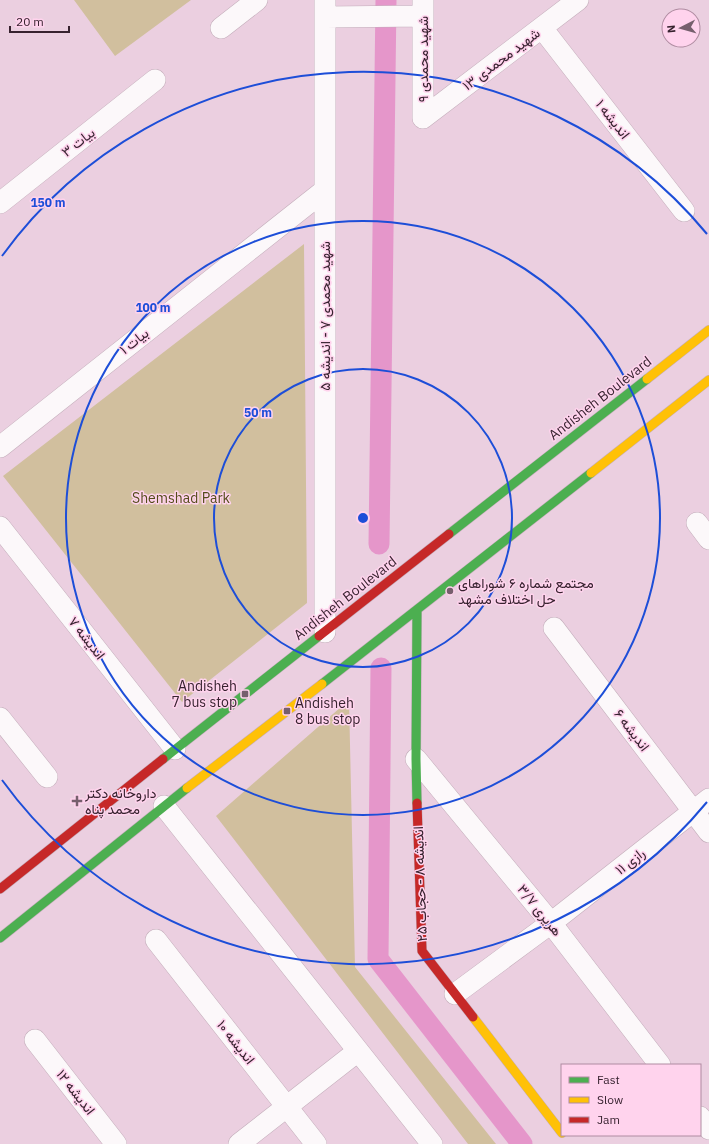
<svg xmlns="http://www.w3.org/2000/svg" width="709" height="1144" font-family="'IBM Plex Sans',Vazirmatn,sans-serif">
  <rect width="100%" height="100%" fill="#ebcfe0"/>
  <path fill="#d1bf9e" d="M74,0H191L115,56Z
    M304,244L307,603L182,702L3,476Z
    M349,700L355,967L496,1144H468L216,816Z"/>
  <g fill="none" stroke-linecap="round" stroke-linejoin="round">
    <path stroke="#e596ca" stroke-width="21" d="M379,544L386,0
      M381,668L378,959L522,1144"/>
    <defs>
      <path id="street" d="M423,0V118
        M325,17L423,16
        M221,28L257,0
        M542,28L684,211
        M423,118L578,0
        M0,203L155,80
        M0,447L325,190
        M697,523L709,539
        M0,527L175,749
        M554,628L709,832
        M325,632V0
        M0,718L47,777
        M416,759L551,923L660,1065
        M164,806L432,1144
        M156,940L316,1144
        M455,994L551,923L709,799
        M35,1040L116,1144
        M700,1117L709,1129
        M239,1144L358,1051"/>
      <path id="fast" d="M449,534L647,379
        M417,610L416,759L417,803
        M322,684L591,473
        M163,759L319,636
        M0,938L187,788"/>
      <path id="slow" d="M647,379L709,330
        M591,473L709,380
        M187,788L322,684
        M473,1017L562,1133"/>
      <path id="jam" d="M319,636L449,534
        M417,803L422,951L473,1017
        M0,889L163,759"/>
    </defs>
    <use href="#street" stroke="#c3adba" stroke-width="22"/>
    <use href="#fast" stroke="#c3adba" stroke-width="10"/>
    <use href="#slow" stroke="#c3adba" stroke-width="10"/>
    <use href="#jam" stroke="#c3adba" stroke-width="10"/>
    <use href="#street" stroke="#fcf8fa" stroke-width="21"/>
    <use href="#fast" stroke="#4caf50" stroke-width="9"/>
    <use href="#slow" stroke="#ffc107" stroke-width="9"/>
    <use href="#jam" stroke="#c62828" stroke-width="9"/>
  </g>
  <g fill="none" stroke="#1d4ed8" stroke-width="2">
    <circle cx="363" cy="518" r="149"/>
    <circle cx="363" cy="518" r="297"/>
    <path d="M707 802A446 446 0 0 1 2 780M2 256A446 446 0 0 1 707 234"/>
  </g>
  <g fill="#765f6d" stroke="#ffd3ed" stroke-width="1.5">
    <circle cx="450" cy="591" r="4"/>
    <rect x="241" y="690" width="8" height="8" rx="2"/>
    <rect x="283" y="707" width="8" height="8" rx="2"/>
    <path d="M75 795h4v4h4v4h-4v4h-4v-4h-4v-4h4z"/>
  </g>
  <g text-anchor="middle" stroke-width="3" stroke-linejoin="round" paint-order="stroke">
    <g font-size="14" fill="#37222f" stroke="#ffd3ed">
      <text transform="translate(423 59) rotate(-90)" y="5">شهید محمدی ۹</text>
      <text transform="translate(501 59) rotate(-37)" y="5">شهید محمدی ۱۳</text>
      <text transform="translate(613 119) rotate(52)" y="5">اندیشه ۱</text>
      <text transform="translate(78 142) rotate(-38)" y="5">بیات ۳</text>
      <text transform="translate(325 316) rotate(-90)" y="5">شهید محمدی ۷ - اندیشه ۵</text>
      <text transform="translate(134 341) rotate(-38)" y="5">بیات ۱</text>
      <text transform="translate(600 398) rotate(-38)" y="5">Andisheh Boulevard</text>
      <text transform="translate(345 598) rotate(-38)" y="5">Andisheh Boulevard</text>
      <text transform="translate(87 638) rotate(52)" y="5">اندیشه ۷</text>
      <text transform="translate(632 730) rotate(53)" y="5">اندیشه ۶</text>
      <text transform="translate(630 861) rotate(-38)" y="5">رازی ۱۱</text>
      <text transform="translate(420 884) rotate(-92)" y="5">اندیشه ۸ - حجاب ۲۵</text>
      <text transform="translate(540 910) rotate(51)" y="5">هریری ۳/۷</text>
      <text transform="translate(236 1042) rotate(52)" y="5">اندیشه ۱۰</text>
      <text transform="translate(76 1092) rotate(52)" y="5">اندیشه ۱۲</text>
    </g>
    <g font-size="14" fill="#534c19" stroke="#ffd3ed">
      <text x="181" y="503">Shemshad Park</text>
    </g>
    <g font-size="14" fill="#37222f" stroke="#ffd3ed" text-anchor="start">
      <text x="458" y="588">مجتمع شماره ۶ شوراهای<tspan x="458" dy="16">حل اختلاف مشهد</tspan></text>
      <text x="237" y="691" text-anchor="end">Andisheh<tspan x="237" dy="16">7 bus stop</tspan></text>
      <text x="295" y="708">Andisheh<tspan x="295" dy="16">8 bus stop</tspan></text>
      <text x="85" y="798">داروخانه دکتر<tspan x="85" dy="16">محمد پناه</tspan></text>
    </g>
  </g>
  <circle cx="363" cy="518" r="6" fill="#1d4ed8" stroke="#ffd3ed" stroke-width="2"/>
  <g font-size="12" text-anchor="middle" font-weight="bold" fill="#1d4ed8" stroke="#ffd3ed" stroke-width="3" stroke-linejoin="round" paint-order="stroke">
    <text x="48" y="207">150 m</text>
    <text x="153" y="312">100 m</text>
    <text x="258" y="417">50 m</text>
  </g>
  <rect x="561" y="1064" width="140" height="72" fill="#ffd3ed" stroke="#af8ca1"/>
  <rect x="569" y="1077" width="20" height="6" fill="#4caf50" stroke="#af8ca1"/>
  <text x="597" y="1084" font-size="12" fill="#37222f">Fast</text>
  <rect x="569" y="1097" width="20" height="6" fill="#ffc107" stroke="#af8ca1"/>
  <text x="597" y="1104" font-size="12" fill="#37222f">Slow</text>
  <rect x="569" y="1117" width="20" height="6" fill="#c62828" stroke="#af8ca1"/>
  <text x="597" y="1124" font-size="12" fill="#37222f">Jam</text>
  <g transform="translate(681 28) rotate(264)"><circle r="19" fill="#ffd3ed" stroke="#af8ca1"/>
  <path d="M0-3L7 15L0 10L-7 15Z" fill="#765f6d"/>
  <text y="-6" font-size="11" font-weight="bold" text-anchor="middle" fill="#37222f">N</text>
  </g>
  <path d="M10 26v6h59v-6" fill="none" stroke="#37222f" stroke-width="2"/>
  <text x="16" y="26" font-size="12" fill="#37222f" stroke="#ffd3ed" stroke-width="3" paint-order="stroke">20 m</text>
</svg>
